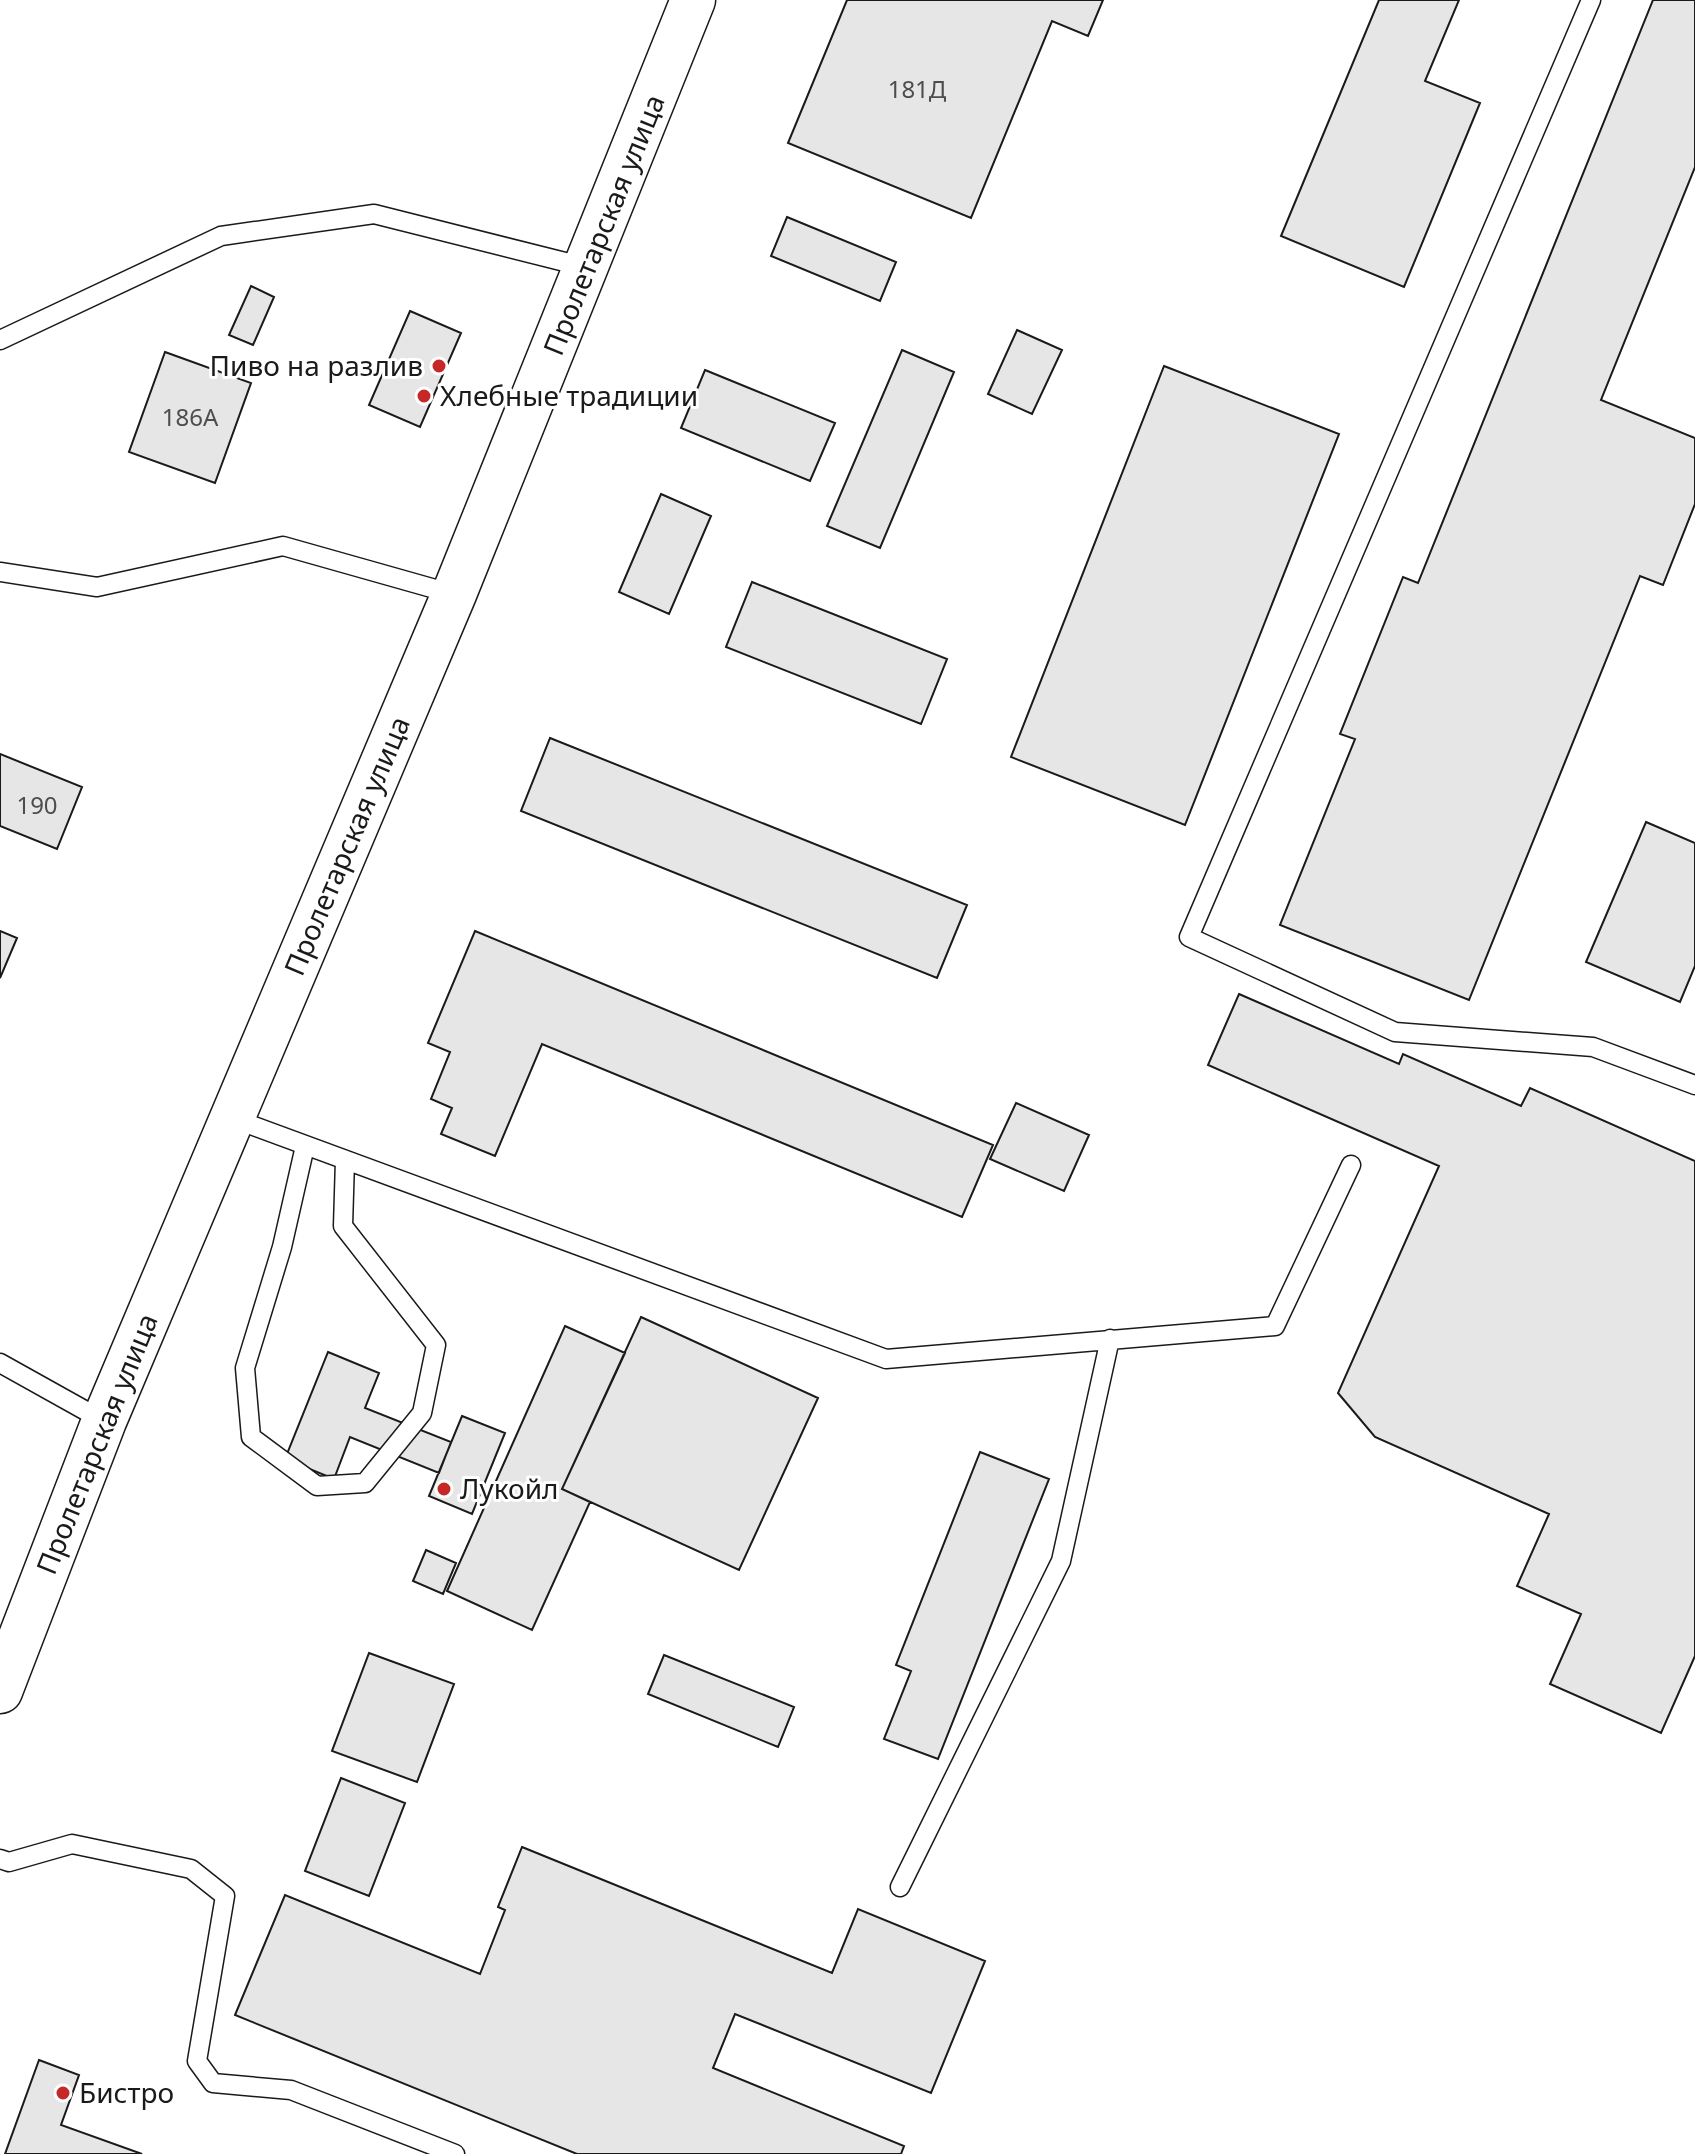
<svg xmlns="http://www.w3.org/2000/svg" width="1695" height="2154" font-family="'Noto Sans',sans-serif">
  <rect width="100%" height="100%" fill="#fff"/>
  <path fill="#e6e6e6" stroke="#1a1a1a" stroke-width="2" d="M847,0H1103L1088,36L1052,21L971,218L788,143Z
    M1379,0H1459L1425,81L1480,103L1404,287L1281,236Z
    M1653,0H1695V167L1601,400L1695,438V504L1663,585L1640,576L1469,1000L1280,925L1355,739L1340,734L1403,577L1418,583Z
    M787,217L896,262L880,301L771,256Z
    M251,286L274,297L253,345L229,335Z
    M410,311L461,333L420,427L369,405Z
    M1017,330L1062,350L1032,414L988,394Z
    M902,350L954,372L880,548L827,526Z
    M165,352L251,383L215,483L129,452Z
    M1164,366L1339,434L1185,825L1011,757Z
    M705,370L835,423L810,481L681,428Z
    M661,494L711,516L669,614L619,592Z
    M752,582L947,659L921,724L726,647Z
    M550,738L967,905L937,978L521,811Z
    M0,754L82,787L57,849L0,826Z
    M1646,822L1695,843V966L1680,1002L1586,962Z
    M0,931L17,938L0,978Z
    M475,931L993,1145L962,1217L542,1044L495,1156L441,1134L452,1108L431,1099L450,1052L428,1043Z
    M1239,994L1399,1064L1403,1054L1521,1106L1530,1088L1695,1161V1656L1661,1733L1550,1684L1581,1614L1517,1586L1549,1514L1375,1437L1338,1393L1439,1166L1208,1065Z
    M1016,1103L1089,1135L1064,1191L990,1159Z
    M641,1317L818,1398L739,1570L562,1489Z
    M565,1326L625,1353L562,1489L590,1502L532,1630L447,1591Z
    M328,1352L379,1373L365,1408L451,1442L439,1473L350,1437L334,1479L285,1459Z
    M462,1416L505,1433L472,1514L429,1496Z
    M980,1452L1049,1479L938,1759L884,1739L911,1671L896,1665Z
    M426,1550L456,1563L443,1594L413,1581Z
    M369,1653L454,1684L417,1782L332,1751Z
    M664,1655L794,1707L778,1747L648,1694Z
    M341,1778L405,1803L369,1896L305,1871Z
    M522,1847L832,1973L858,1909L985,1961L931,2093L735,2014L713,2068L904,2146L901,2154H577L235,2015L285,1895L480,1974L505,1910L498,1907Z
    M39,2060L79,2075L61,2125L142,2154H5Z"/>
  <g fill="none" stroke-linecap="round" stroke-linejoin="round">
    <defs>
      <path id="lane" d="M1591,0L1189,937L1395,1032L1593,1047L1695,1085
        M0,340L221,236L374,214L585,267
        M0,572L97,587L283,546L453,594
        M232,1118L886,1359L1275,1326L1351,1165
        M305,1146L282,1247L245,1368L251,1437L317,1486L365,1483L422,1413L436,1345L343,1226L345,1160
        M0,1363L104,1421
        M0,1859L9,1862L72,1844L191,1869L225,1896L197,2061L213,2083L291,2090L455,2154
        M900,1887L1061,1561L1110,1339"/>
      <path id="secondary" d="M0,1691L104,1421L454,594L693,0"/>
    </defs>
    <use href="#lane" stroke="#1a1a1a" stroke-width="21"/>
    <use href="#secondary" stroke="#1a1a1a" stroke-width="47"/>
    <use href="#lane" stroke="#fff" stroke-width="18"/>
    <use href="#secondary" stroke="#fff" stroke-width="44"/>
  </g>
  <g fill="#c62828" stroke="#fff" stroke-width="3">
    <circle cx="439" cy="366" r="8"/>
    <circle cx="424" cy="396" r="8"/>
    <circle cx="444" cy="1489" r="8"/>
    <circle cx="63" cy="2093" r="8"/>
  </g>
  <g text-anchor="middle" stroke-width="6" stroke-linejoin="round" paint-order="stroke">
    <g font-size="24" fill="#4d4d4d">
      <text x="917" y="98">181Д</text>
      <text x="190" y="426">186А</text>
      <text x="37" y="814">190</text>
    </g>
    <g font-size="28" fill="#1a1a1a" stroke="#fff">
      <text transform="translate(604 225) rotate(-68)" y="10">Пролетарская улица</text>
      <text transform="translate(347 846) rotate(-67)" y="10">Пролетарская улица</text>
      <text transform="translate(97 1444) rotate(-68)" y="10">Пролетарская улица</text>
    </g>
    <g font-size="28" fill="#1a1a1a" stroke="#fff" text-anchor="start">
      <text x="423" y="376" text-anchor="end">Пиво на разлив</text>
      <text x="440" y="406">Хлебные традиции</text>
      <text x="460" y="1499">Лукойл</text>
      <text x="79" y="2103">Бистро</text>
    </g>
  </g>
</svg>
